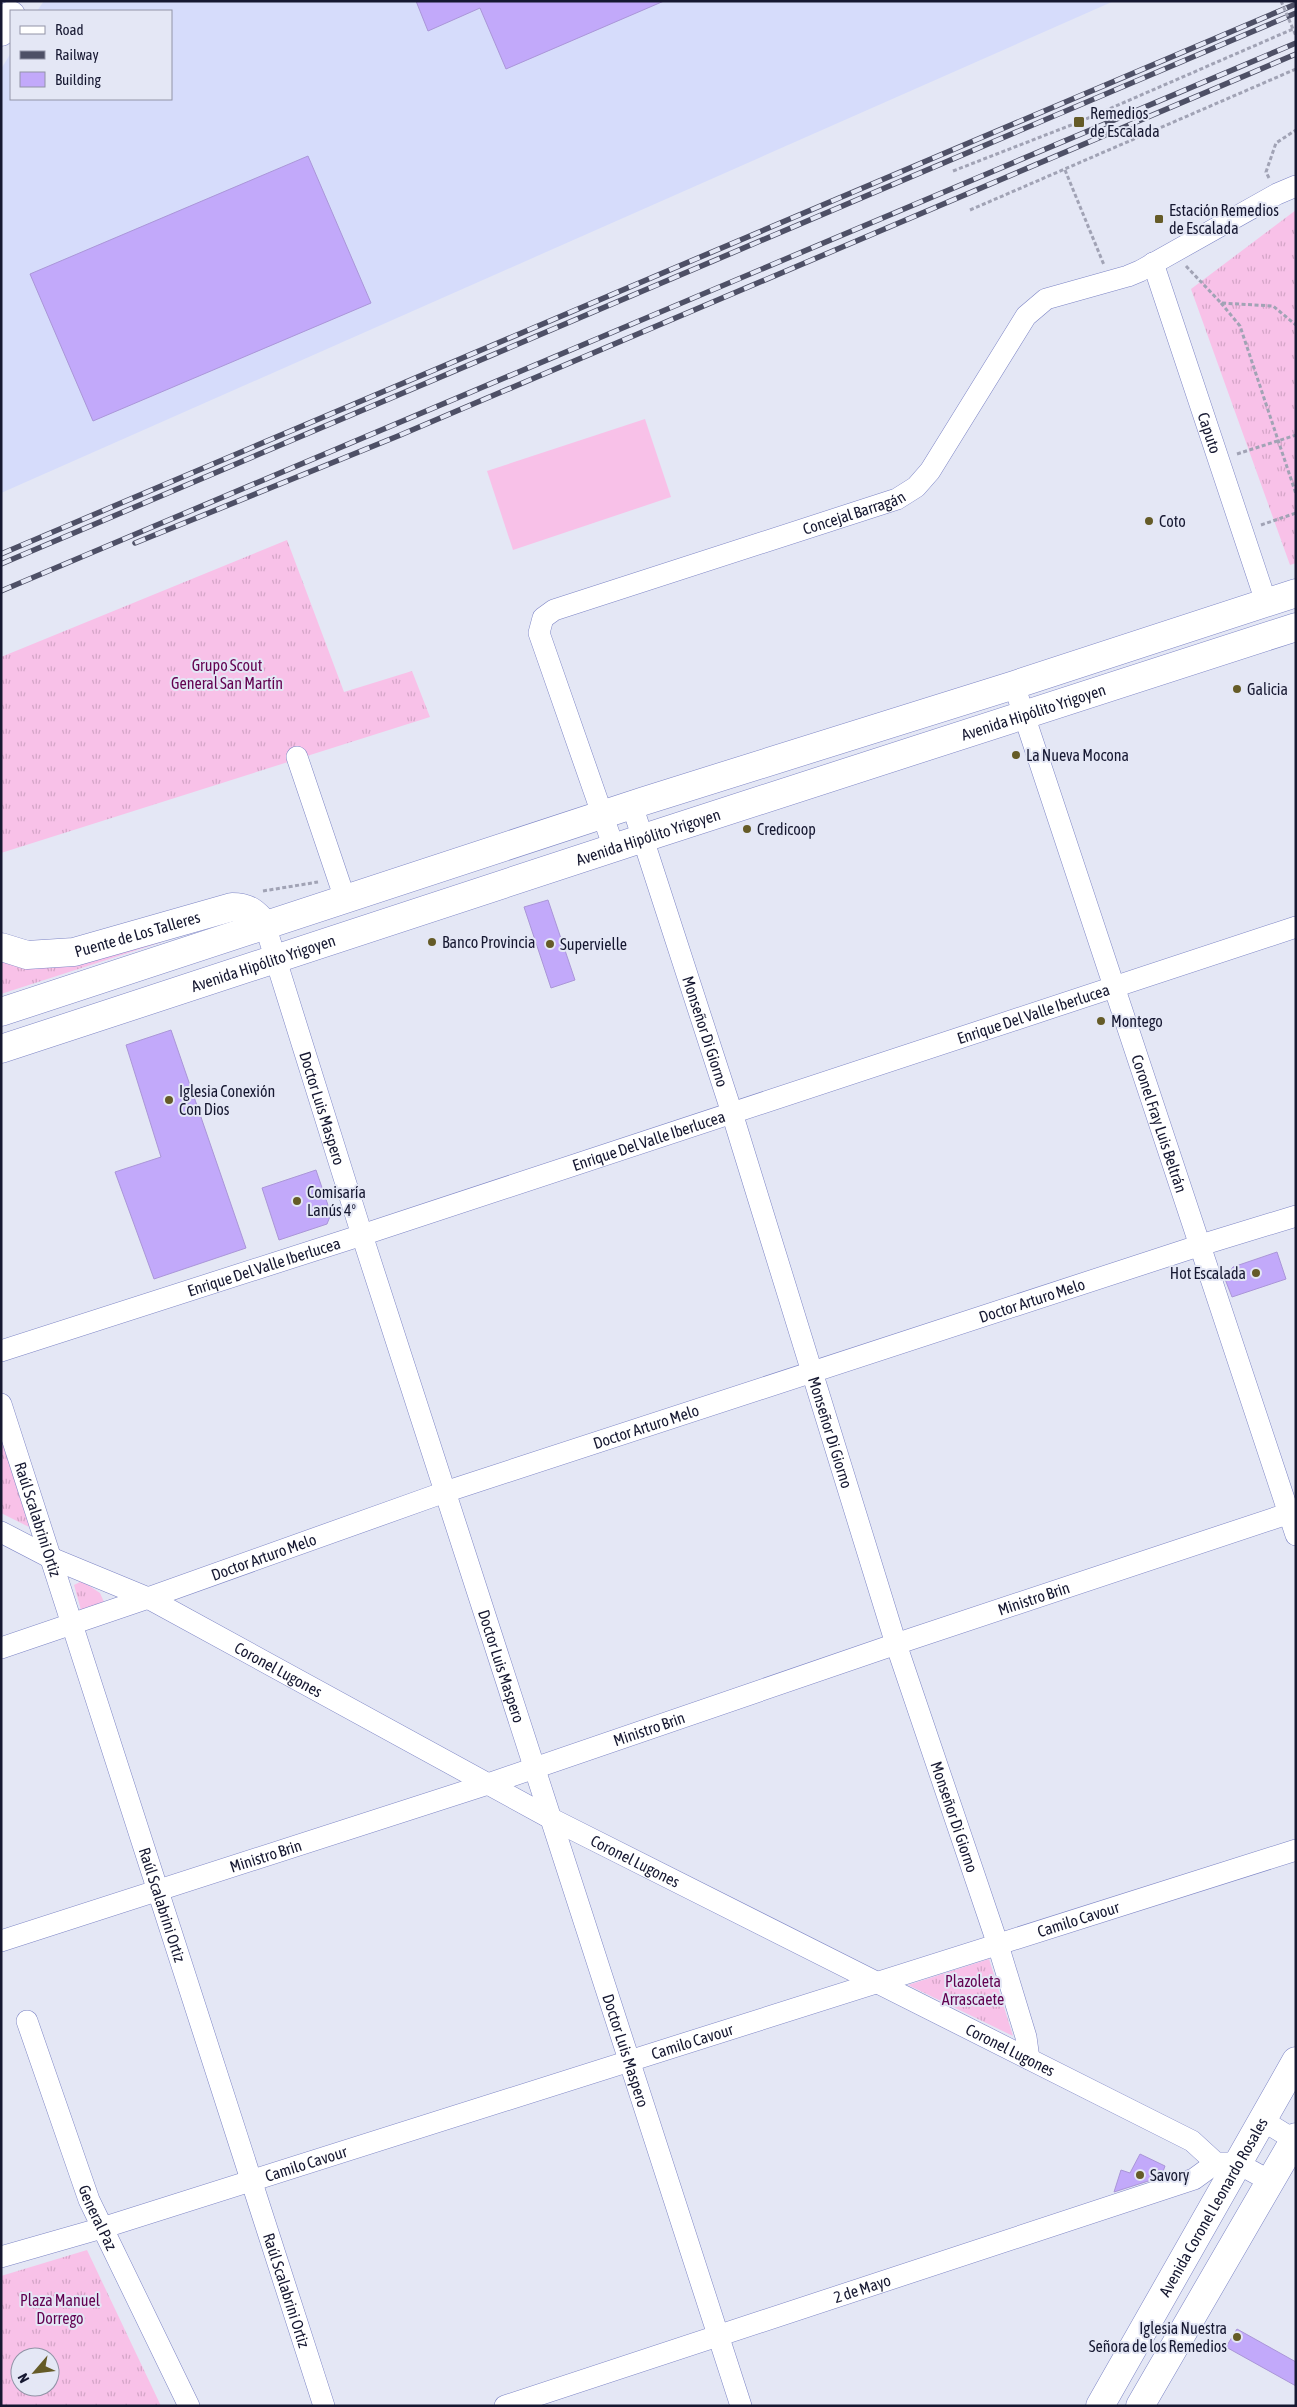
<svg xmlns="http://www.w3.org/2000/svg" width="1297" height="2407" font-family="'Asap Condensed',sans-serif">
  <defs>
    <pattern id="grass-tufts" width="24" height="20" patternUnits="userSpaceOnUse" patternTransform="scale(1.25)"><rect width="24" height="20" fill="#f8c1e8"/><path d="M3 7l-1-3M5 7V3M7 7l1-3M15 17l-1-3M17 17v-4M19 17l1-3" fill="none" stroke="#d4a5c7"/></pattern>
  </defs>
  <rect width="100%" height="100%" fill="#e4e7f5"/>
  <path fill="#d6dcfb" d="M44,1H1114L1,493V69L11,53V99H171V11H37Z"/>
  <path fill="url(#grass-tufts)" fill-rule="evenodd" d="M1296,210V563L1290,565L1191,289Z
    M287,540L344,692L412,671L430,717L1,853V657Z
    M165,941L1,994V956L141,945Z
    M1,1434L31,1528L1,1513Z
    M82,1581L100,1593L104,1602L81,1610L74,1585Z
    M989,1959L1013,2036L908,1985Z
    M87,2250L161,2406H1V2276ZM20,2357H50V2387H20Z"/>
  <path fill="#f8c1e8" d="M645,419L671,497L513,550L487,471Z"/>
  <path fill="#c2a9fa" stroke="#aa96d8" d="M416,1H664L506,69L480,8L428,31Z
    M308,156L371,303L93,421L30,274Z
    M548,900L575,980L551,988L524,907Z
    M171,1030L246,1248L154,1279L115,1172L161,1157L126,1045Z
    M316,1170L331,1214L327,1224L279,1240L262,1188Z
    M1277,1252L1286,1279L1232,1297L1225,1279L1233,1267Z
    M1140,2154L1165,2166L1161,2177L1114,2192L1121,2170L1130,2173Z
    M1237,2329L1296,2362V2386L1226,2347Z"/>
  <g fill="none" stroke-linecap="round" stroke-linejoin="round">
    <defs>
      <g id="street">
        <path id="s1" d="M1153,263L1266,602"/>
        <path id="s2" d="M1014,685L1296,1535"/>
        <path d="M297,757L345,899"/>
        <path id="s3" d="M632,805L732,1113L896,1644L998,1945L1026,2037L1029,2059"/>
        <path id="s4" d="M614,848L539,633L543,618L554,610L897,499L916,487L930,471L1026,316L1046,299L1128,276L1140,271L1277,194L1296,186"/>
        <path id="s5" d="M265,925L362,1235L741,2406"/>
        <path id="s6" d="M1,1351L362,1235L1296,927"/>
        <path id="s7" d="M1,1404L324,2406"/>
        <path id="s8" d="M1,1532L51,1558L148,1598L552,1819L1192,2141L1216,2163H1237L1270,2181"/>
        <path id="s9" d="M1,1648L148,1598L445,1492L1201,1245L1296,1216"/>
        <path id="s10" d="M1,1941L488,1784L896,1644L1296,1511"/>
        <path id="s11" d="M27,2021L89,2200L189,2406"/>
        <path d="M1262,2120L1296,2141"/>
        <path id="s12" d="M1,2257L102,2228L1296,1850"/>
        <path id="s13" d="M505,2406L1194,2179L1216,2163"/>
      </g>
      <g id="secondary">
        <path d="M1,32L11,15"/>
        <path id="s14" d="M1,947L27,955L74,952L232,907C249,907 255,913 265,925"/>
        <path id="s15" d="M1100,2406L1296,2061"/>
        <path d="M1140,2406L1296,2137"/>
      </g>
      <g id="primary">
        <path d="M1,1012L644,801L1014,685L1296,593"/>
        <path id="s16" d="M1,1049L656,834L1296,627"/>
      </g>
    </defs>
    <use href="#street" stroke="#7c84c5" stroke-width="22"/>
    <use href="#secondary" stroke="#7c84c5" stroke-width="29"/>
    <use href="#primary" stroke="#7c84c5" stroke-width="29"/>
    <path stroke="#a1a3b5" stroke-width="3" stroke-dasharray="4 2.5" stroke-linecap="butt" d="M1065,170L1104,265
      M953,171L1079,122L1293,29
      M1269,178L1266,172L1276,143L1296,130
      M970,210L1296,69
      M1186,266L1221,303L1273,306L1296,325
      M1221,303L1240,326L1296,494
      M1237,454L1296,435
      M1261,525L1296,513
      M263,891L318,882"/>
    <use href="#street" stroke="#fff" stroke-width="21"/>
    <use href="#secondary" stroke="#fff" stroke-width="28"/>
    <use href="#primary" stroke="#fff" stroke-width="28"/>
    <defs>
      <path id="rail" d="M135,543L398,436L1296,54
        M1,554L1296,4
        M1,564L1296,13
        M1,591L1296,43"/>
    </defs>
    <use href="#rail" stroke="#4e5066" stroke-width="5.5"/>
    <use href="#rail" stroke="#e4e7f5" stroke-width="4" stroke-dasharray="11" stroke-linecap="butt"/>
    <path stroke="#a1a3b5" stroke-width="3" stroke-dasharray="4 2.5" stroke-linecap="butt" d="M1281,1L1296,36"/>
  </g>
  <g fill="#655b27" stroke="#e4e7f5" stroke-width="2">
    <rect x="1073" y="116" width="12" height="12" rx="2.5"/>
    <rect x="1154" y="214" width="10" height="10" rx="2.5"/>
    <circle cx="1149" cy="521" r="5"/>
    <circle cx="1237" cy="689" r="5"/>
    <circle cx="1016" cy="755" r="5"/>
    <circle cx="747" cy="829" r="5"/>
    <circle cx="432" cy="942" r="5"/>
    <circle cx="550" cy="944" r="5"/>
    <circle cx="1101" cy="1021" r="5"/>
    <circle cx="169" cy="1100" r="5"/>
    <circle cx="297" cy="1201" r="5"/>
    <circle cx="1256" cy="1273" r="5"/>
    <circle cx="1140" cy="2175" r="5"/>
    <circle cx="1237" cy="2337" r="5"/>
  </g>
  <g text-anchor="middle" stroke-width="4" stroke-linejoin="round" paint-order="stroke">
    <g font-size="16" fill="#161831" stroke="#e4e7f5" text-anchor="start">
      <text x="1090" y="119">Remedios<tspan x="1090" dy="18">de Escalada</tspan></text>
      <text x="1169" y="216">Estación Remedios<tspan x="1169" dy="18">de Escalada</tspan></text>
      <text x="1159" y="527">Coto</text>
      <text x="1247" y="695">Galicia</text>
      <text x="1026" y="761">La Nueva Mocona</text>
      <text x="757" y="835">Credicoop</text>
      <text x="442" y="948">Banco Provincia</text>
      <text x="560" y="950">Supervielle</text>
      <text x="1111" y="1027">Montego</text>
      <text x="179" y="1097">Iglesia Conexión<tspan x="179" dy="18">Con Dios</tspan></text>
      <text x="307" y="1198">Comisaría<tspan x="307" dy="18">Lanús 4°</tspan></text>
      <text x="1246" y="1279" text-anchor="end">Hot Escalada</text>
      <text x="1150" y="2181">Savory</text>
      <text x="1227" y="2334" text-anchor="end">Iglesia Nuestra<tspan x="1227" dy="18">Señora de los Remedios</tspan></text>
    </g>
    <g font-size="16" fill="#161831" stroke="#e4e7f5">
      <text dy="6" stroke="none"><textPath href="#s1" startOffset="179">Caputo</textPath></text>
      <text dy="6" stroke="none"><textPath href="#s4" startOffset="572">Concejal Barragán</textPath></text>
      <text dy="6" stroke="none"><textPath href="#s16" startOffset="1086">Avenida Hipólito Yrigoyen</textPath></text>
      <text dy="6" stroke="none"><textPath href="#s16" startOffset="681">Avenida Hipólito Yrigoyen</textPath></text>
      <text dy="6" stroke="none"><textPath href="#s14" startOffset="140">Puente de Los Talleres</textPath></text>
      <text dy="6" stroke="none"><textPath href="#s16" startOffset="276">Avenida Hipólito Yrigoyen</textPath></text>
      <text dy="6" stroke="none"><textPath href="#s6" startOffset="1086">Enrique Del Valle Iberlucea</textPath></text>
      <text dy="6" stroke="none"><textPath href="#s3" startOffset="238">Monseñor Di Giorno</textPath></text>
      <text dy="6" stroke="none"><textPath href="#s5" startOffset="192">Doctor Luis Maspero</textPath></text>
      <text dy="6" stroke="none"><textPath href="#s2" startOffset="462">Coronel Fray Luis Beltrán</textPath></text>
      <text dy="6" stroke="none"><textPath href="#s6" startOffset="681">Enrique Del Valle Iberlucea</textPath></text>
      <text dy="6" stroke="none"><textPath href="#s6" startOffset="276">Enrique Del Valle Iberlucea</textPath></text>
      <text dy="6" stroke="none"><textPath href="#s9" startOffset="1088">Doctor Arturo Melo</textPath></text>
      <text dy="6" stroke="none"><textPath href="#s9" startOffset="682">Doctor Arturo Melo</textPath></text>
      <text dy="6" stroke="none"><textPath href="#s3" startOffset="658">Monseñor Di Giorno</textPath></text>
      <text dy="6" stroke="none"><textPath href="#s7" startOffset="121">Raúl Scalabrini Ortiz</textPath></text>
      <text dy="6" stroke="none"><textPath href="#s9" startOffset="278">Doctor Arturo Melo</textPath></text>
      <text dy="6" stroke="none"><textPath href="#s10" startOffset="1088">Ministro Brin</textPath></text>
      <text dy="6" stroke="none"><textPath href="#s5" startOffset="778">Doctor Luis Maspero</textPath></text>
      <text dy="6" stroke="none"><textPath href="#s8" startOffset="310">Coronel Lugones</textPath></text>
      <text dy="6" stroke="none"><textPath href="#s10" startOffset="682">Ministro Brin</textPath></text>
      <text dy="6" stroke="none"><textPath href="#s3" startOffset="1062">Monseñor Di Giorno</textPath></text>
      <text dy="6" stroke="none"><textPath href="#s10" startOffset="278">Ministro Brin</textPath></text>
      <text dy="6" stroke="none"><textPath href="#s8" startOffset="715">Coronel Lugones</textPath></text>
      <text dy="6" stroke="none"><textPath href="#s7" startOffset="526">Raúl Scalabrini Ortiz</textPath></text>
      <text dy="6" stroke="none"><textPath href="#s12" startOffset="1129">Camilo Cavour</textPath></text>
      <text dy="6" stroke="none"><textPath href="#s12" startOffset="724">Camilo Cavour</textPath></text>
      <text dy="6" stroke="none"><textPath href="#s8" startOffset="1135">Coronel Lugones</textPath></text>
      <text dy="6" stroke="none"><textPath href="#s5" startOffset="1182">Doctor Luis Maspero</textPath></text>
      <text dy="6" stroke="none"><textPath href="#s12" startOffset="319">Camilo Cavour</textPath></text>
      <text dy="6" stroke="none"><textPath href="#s15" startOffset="229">Avenida Coronel Leonardo Rosales</textPath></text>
      <text dy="6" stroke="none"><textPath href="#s11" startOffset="209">General Paz</textPath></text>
      <text dy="6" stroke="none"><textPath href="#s13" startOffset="376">2 de Mayo</textPath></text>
      <text dy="6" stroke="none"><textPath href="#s7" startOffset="931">Raúl Scalabrini Ortiz</textPath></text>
    </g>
    <g font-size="16" fill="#620251" stroke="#e4e7f5">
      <text x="227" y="671">Grupo Scout<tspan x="227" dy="18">General San Martín</tspan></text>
      <text x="973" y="1987">Plazoleta<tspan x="973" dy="18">Arrascaete</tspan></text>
      <text x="60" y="2306">Plaza Manuel<tspan x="60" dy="18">Dorrego</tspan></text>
    </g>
  </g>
  <rect width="1297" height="2407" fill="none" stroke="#161831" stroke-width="5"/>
  <rect x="10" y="10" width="162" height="90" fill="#e4e7f5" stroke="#9294a7"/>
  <rect x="20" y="26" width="25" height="8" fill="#ffffff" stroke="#9294a7"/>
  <text x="55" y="35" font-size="15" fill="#161831">Road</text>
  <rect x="20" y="51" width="25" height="8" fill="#4e5066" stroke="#9294a7"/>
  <text x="55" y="60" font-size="15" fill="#161831">Railway</text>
  <rect x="20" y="72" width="25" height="15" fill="#c2a9fa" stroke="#9294a7"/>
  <text x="55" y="85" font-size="15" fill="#161831">Building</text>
  <g transform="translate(35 2372) rotate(242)"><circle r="24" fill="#e4e7f5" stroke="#9294a7"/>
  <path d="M0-4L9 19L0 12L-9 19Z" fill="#655b27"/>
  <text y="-8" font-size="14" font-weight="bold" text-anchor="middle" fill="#161831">N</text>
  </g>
</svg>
